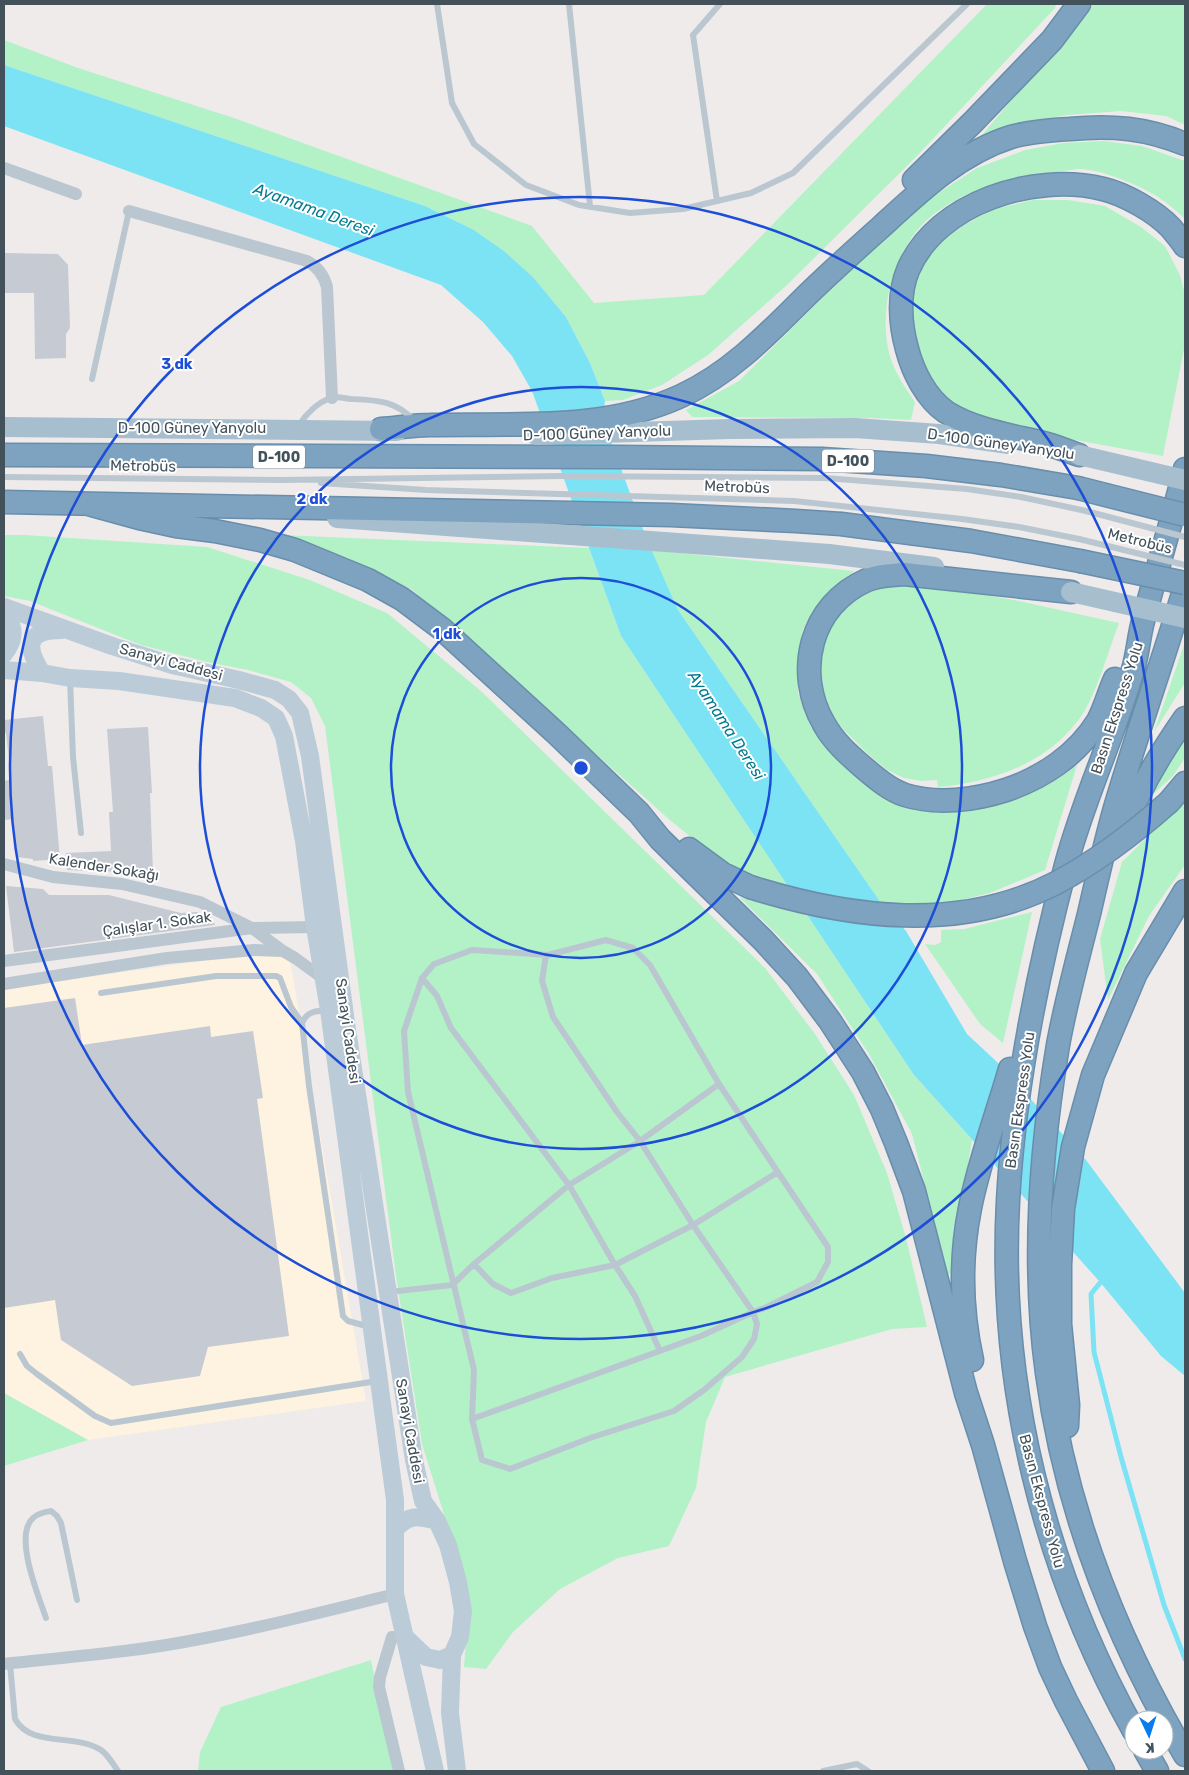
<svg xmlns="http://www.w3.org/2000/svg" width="1189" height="1775" font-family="Rubik,sans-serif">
  <rect width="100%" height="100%" fill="#efebeb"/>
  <path fill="#fdf3e0" d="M288,949L366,1401L88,1440L4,1393V989Z"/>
  <path fill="#b3f2c7" d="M987,4H1056L1055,8L918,155L787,285L708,355L662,385L623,400L605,401L590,363L566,317L533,277L504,251L474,230L425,206L4,65V40L78,68L234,118L532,226L594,303L704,295Z
    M1092,4H1185V125L1166,116L1121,111L1067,115L1010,126L977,141Z
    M1104,141L1142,146L1185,161V219C1179,213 1172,207 1165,202C1147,188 1104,170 1081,169C1073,169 1066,171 1058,172C1015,176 969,187 934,214C896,243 879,303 888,348C892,369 904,386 915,402L911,420L871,418L692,417L686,410L739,381L812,308L887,236L926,201L977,168L1025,150L1063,143Z
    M1033,200H1068L1105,206L1141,227L1165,246L1180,275L1185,294V344L1163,456L1003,427L960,410L940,391L923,366L914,340L911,308L913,283L923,264L938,244L962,226L994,209Z
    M4,535H25L207,547L310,580L387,613L481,691L765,968L815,1034L854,1095L887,1173L906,1238L927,1327L892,1329L725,1377L706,1422L696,1488L669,1546L618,1558L560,1589L513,1632L486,1669L464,1667L468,1612L461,1569L422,1444L396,1276L325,726L311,698L291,682L248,670L207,662L141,645L30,601L4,596Z
    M281,535L589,548L621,636L790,889L759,880L721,861L671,821L411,589L348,558Z
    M651,550L854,571L830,590L813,611L803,629L799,662L798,693L811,727L843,766L881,793L922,811L977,810L1032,791L1077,765L1045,870L990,893L940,905L881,903L678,610Z
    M924,584L1019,601L1119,623C1109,649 1098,689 1084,712C1052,762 994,782 938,787L937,780L921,781L904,778L887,770L868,754L835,721L824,692L820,661L821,646L830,618L871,586Z
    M1185,642V683L1154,732Z
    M1185,738V758L1173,776L1149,798Z
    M1185,799V865L1149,916L1108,1000L1100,939L1122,862Z
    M739,897L808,916L914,1075L972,1140L959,1218L952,1273L948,1275L912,1134L869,1054L817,974Z
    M1032,912L1003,1043L980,1024L925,944L935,945L941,942V930L964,929Z
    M4,1393L88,1440L4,1466Z
    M371,1660L393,1771H198L200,1752L221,1707Z"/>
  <path fill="#7ce3f4" d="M4,65L425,206L474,230L504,251L533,277L566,317L590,363L605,401L603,419L647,540L678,610L881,903L906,931L967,1034L997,1062L1086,1160L1185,1293V1376L1161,1356L1100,1282L914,1075L621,636L532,391L512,356L483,322L441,285L4,126Z"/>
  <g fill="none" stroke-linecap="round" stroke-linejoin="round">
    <path stroke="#7ce3f4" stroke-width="5" d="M1104,1278L1091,1294L1094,1352L1121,1457L1164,1605L1185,1659"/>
  </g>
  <path fill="#c6cad2" d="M4,253L58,254L68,265L70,328L66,334V358L35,359L34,293H4Z
    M43,716L48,766H52L60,859L33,861V859L17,857L13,819L4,820V781L9,780L10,769L6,733H4V720Z
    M148,727L152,793H150L153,873L67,870L66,853L111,851L109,812H113L107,729Z
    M6,886L43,889L49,895H109L181,913L196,912L211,917L215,925L14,952Z
    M75,998L82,1045L210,1026L211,1037L253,1031L263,1098L257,1099L289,1336L208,1347L200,1376L132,1386L61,1340L55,1300L4,1308V1008Z"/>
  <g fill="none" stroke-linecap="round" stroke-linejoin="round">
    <defs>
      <path id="highway" d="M914,180L973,122L1052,40L1079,4
        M381,429C397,428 414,425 430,425C514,423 603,432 681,396C727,375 763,339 798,304C825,277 853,252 881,227C920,191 960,153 1011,137C1028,132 1052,130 1070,129C1112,125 1146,128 1185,144
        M4,455L617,457L822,459L926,466L1001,475L1078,488
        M1079,455C1067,451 1055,446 1043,443C1010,435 975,430 946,412C926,398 913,372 907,349C900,324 898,294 908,270C937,202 1035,172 1103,189C1125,194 1156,212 1171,228C1176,234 1181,240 1185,246
        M4,502L671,515L796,521L841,524L971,541L1080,561
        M88,504L139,518L176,526L215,531L260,540L295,550L368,580L402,599L442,629L557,734L639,813L660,839L763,940L797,977L830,1021L863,1072L882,1109L896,1143L914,1191L966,1393L983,1445L1015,1561L1035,1626L1050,1667L1066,1701L1103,1771
        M1185,587C1163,661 1137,733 1115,808C1105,843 1097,879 1089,914C1078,958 1066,1001 1058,1045C1040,1152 1032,1264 1047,1373C1065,1508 1116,1638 1185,1755
        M1071,592L904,574C892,575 879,575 867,580C810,605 794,672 824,724C834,742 849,755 864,768C877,779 890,790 905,795C937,805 975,800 1006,790C1042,778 1077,755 1098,721C1105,708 1109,692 1115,679
        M1169,802L1185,783
        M1121,837C1136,793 1159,755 1185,718
        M689,849L723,874L750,887
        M972,1360C961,1310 960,1258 970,1208C979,1162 997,1114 1010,1069
        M1067,1426L1068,1405L1060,1324V1265L1063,1209L1073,1147L1093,1075L1136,973L1185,891
        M1134,1731C1044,1570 998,1386 1008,1201C1014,1088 1037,975 1066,865C1084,797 1115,734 1134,666C1138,651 1139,636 1143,621C1157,570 1172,520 1185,469
        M1145,1750L1157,1771"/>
    </defs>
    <use href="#highway" stroke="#698eac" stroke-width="25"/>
    <path stroke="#bac7d0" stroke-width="6" d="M437,4L452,103L474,144L526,185L579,205L630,213L683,209L751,193L793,173L967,4
      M569,4L590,206
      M717,201L693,35L720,4
      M92,379L129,211
      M299,425C306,414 318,402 331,398C336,396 344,398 350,399C374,400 397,400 414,421
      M4,477L282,480L562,476L825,478L967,489L1021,497L1086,511
      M321,483L426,490L794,501L962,519L1019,527L1079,539
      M70,679L73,757L81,833
      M422,978L437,996L451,1028L569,1185L615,1265L693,1225L778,1172
      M101,993L216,976H276L280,978L291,1007L302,1023
      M328,1010C316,1011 307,1011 302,1023L309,1086L343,1316L348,1321L370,1327
      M474,1264L493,1284L511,1293L552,1278L615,1265L635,1296L660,1351
      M389,1292L452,1285L474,1264L569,1185L640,1141L719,1084
      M20,1354L27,1366L37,1374L95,1416L111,1423L377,1381
      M472,1419L701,1336L753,1312L767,1307L817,1282L828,1262V1247L719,1084L650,965L633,948L606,940L548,955L472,950L434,964L422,978L404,1031L408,1092L474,1370L472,1419L482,1460L510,1469L590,1438L674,1411L704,1390L742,1357L754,1339L757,1324L753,1312L693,1225L640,1141L617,1112L553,1017L542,981L546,955
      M46,1618C39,1597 13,1536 33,1518C38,1513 45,1512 51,1511L57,1516L61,1523L77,1600
      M10,1664L15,1719C31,1748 75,1733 101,1750C108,1755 113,1764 118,1771
      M823,1771L857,1764L868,1771"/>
    <path stroke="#bac7d0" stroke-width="12" d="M4,168L76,194
      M129,211L307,261C318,267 324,275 327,287L332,398
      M4,864L53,877L122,884L200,902L252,928L283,951
      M4,961L252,928L315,927
      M4,984L167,958L254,950L283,951L295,958L324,979
      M4,1664C69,1657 135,1652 200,1639C266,1627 330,1610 395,1594
      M399,1771L379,1687L380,1677L392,1637H405"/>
    <path stroke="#bbcbd7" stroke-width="18" d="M4,607L112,646L172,665L239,680L275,690L289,699L300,713L310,756L347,1030L414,1460L423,1501L437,1521L448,1545L458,1582L463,1611L460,1637L452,1655L450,1713L457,1771
      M4,613C16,627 15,640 4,654
      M4,670L42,673L70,678L119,681L235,698L261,708L276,718L284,736L304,841L315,927L329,1010L395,1500V1594L435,1771
      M42,673C25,646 26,630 62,630
      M395,1529C410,1514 417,1516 437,1521
      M405,1637L426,1657L440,1660L452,1655"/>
    <path stroke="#a7bece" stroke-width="20" d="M4,427L397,431
      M536,435L730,429L855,428L939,434L1008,444
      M337,518L829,554L934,567"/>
    <use href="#highway" stroke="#7da3c0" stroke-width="22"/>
    <defs>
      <path id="highway-bridge" d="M1078,488L1185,515
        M1080,561L1185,583
        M750,887C849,918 960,933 1056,883C1098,861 1134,833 1169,802"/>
    </defs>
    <use href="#highway-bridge" stroke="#698eac" stroke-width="25" stroke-linecap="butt"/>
    <path stroke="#bac7d0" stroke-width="6" d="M1086,511L1185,537
      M1079,539L1185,565"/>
    <path stroke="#a7bece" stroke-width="20" d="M1079,455L1185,480
      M1071,592L1185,618"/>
    <use href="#highway-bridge" stroke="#7da3c0" stroke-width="22"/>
  </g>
  <g fill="none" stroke="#1d4ed8" stroke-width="2.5">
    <circle cx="581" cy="768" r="190"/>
    <circle cx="581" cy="768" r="381"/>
    <circle cx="581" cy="768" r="571"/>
  </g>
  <g text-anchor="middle" stroke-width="4" stroke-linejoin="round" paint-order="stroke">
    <g fill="#fff" stroke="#7b858c" stroke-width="1">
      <rect x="253" y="445.5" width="52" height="23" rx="4"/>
      <rect x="822" y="449.5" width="52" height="23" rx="4"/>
    </g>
    <g font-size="14" font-weight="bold" fill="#42515a">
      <text x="279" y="462">D-100</text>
      <text x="848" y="466">D-100</text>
    </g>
    <g font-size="15" fill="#42515a" stroke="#fff">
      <text x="192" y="433">D-100 Güney Yanyolu</text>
      <text transform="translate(597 433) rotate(-2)" y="5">D-100 Güney Yanyolu</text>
      <text transform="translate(1001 444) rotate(8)" y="5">D-100 Güney Yanyolu</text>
      <text transform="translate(143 466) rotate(1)" y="5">Metrobüs</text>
      <text transform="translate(737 487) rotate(2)" y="5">Metrobüs</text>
      <text transform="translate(1140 541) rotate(14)" y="5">Metrobüs</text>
      <text transform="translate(171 662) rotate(15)" y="5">Sanayi Caddesi</text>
      <text transform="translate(1117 708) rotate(-72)" y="5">Basın Ekspress Yolu</text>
      <text transform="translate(104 867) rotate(9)" y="5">Kalender Sokağı</text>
      <text transform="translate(157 924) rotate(-8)" y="5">Çalışlar 1. Sokak</text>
      <text transform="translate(348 1031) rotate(82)" y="5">Sanayi Caddesi</text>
      <text transform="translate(1020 1100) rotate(-82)" y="5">Basın Ekspress Yolu</text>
      <text transform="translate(410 1431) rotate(80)" y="5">Sanayi Caddesi</text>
      <text transform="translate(1042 1501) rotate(75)" y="5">Basın Ekspress Yolu</text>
    </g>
    <g font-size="16" font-style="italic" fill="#037c8f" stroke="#fff">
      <text transform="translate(314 209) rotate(20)" y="6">Ayamama Deresi</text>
      <text transform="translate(727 725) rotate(57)" y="6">Ayamama Deresi</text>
    </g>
  </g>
  <circle cx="581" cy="768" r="8" fill="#1d4ed8" stroke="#fff" stroke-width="2.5"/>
  <g font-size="15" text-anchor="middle" font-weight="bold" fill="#1d4ed8" stroke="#fff" stroke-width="4" stroke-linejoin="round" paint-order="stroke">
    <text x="177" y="369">3 dk</text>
    <text x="312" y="504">2 dk</text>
    <text x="447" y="639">1 dk</text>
  </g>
  <rect width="1189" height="1775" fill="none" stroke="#42515a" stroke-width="10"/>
  <g transform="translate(1149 1735) rotate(176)"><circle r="24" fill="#ffffff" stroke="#b3b9bd"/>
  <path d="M0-4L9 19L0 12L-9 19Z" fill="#087cec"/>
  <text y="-8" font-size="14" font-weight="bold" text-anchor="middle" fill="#42515a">K</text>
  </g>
</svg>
